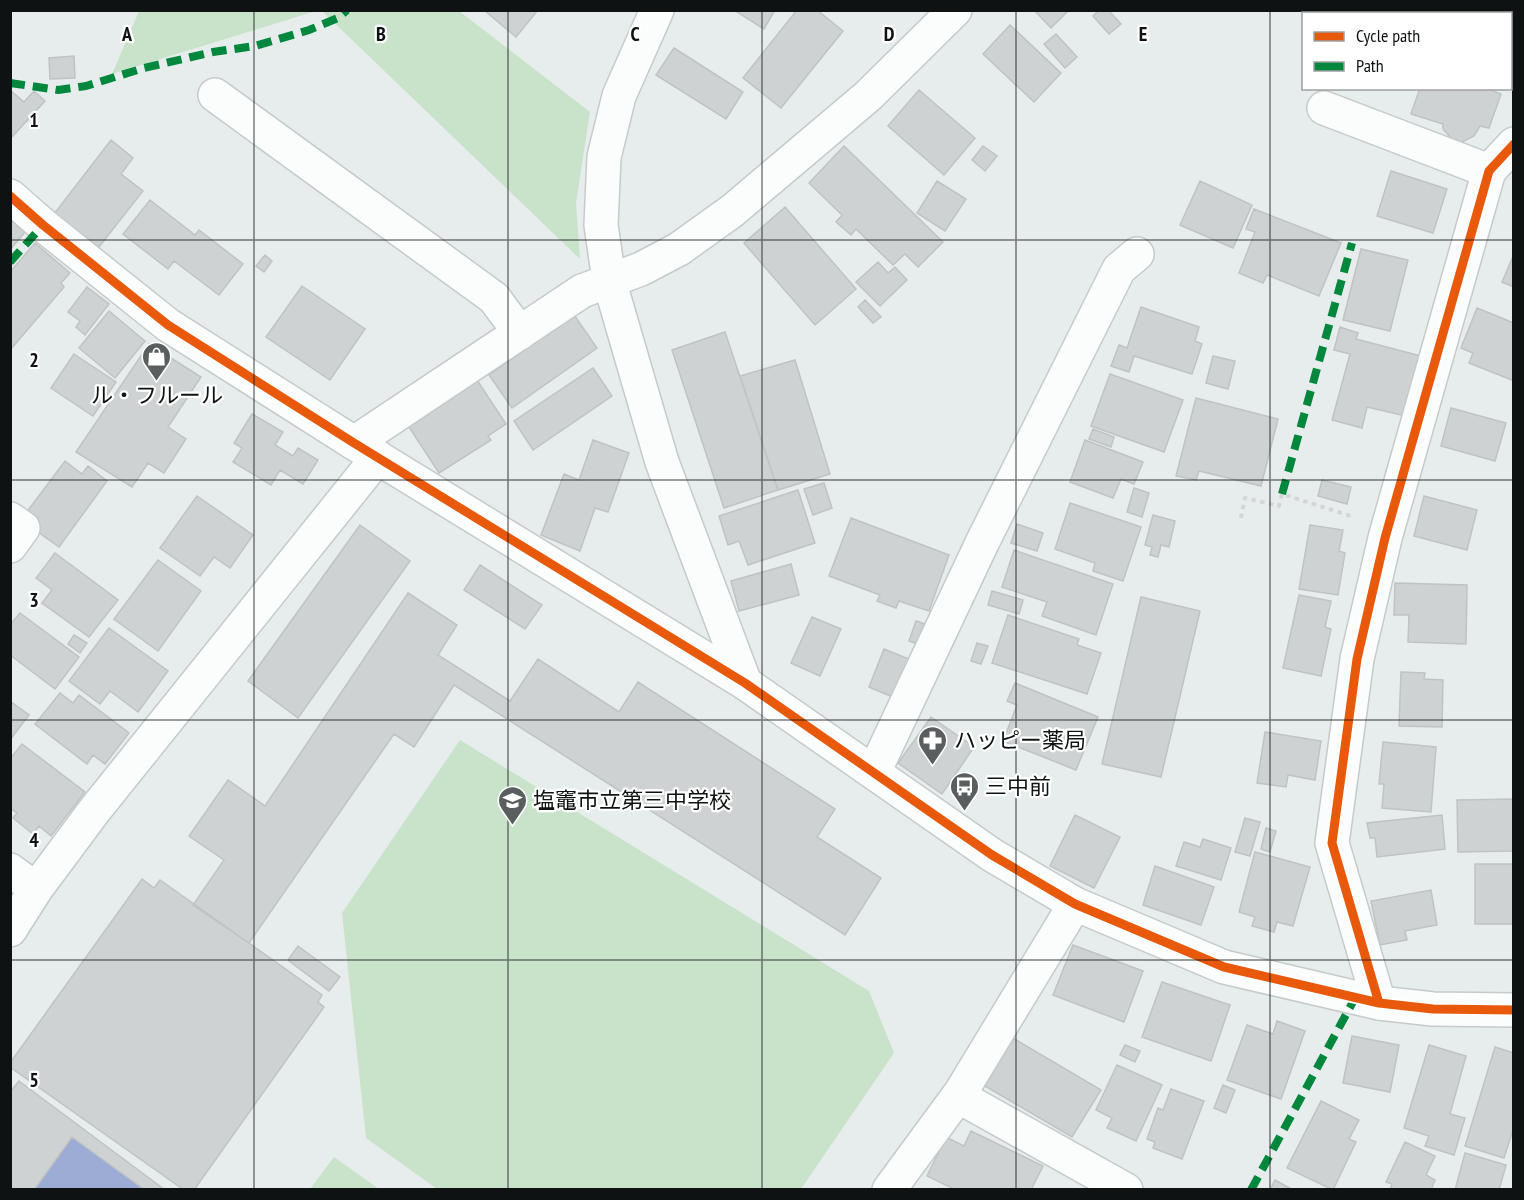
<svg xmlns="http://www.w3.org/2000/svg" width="1524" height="1200" font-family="'PT Sans Narrow','Noto Sans JP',sans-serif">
  <rect width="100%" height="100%" fill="#e7ecec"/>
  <path fill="#c9e3cb" d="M139,11V10L316,11L112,74Z
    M322,11H459L590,112L576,203L580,259Z
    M460,740L869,991L894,1053L801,1189H437L366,1138L342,913Z
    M334,1157L379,1189H310Z"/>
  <path fill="#9dacd4" d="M72,1137L145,1190H34Z"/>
  <path fill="#cfd2d3" stroke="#bfc3c4" stroke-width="1.5" d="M484,10H538L516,37Z
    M734,10H775L764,29Z
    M797,10H817L843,31L781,108L743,78Z
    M1034,10H1069L1051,28Z
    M1099,10H1108L1121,24L1109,34L1093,16Z
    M1453,10H1503V14H1453Z
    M1010,25L1061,73L1034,102L983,54Z
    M1056,34L1077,57L1065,68L1044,44Z
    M674,48L743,92L726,119L656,75Z
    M74,56L75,78L50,79L49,58Z
    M1420,88H1485L1501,94L1489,128L1480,126L1474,136L1462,142L1451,138L1443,129V124L1411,114Z
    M10,90L24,102L34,91L45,101L10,139Z
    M919,90L975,138L944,175L888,126Z
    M111,140L133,158L121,174L143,191L99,247L54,214Z
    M844,146L943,242L918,267L905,254L893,265L856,229L851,235L836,222L842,215L809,183Z
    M983,146L997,156L985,171L972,160Z
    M1391,171L1447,189L1433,233L1377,216Z
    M937,181L966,199L945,231L917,213Z
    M1200,181L1252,205L1233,248L1180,225Z
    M150,200L195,235L199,230L243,264L219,295L174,261L168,269L123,234Z
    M785,207L856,289L815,325L744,243Z
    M1254,209L1341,243L1319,296L1267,275L1263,283L1239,273L1255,232L1246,229Z
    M10,219L25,232L10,250Z
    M35,243L70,273L61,283L64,287L11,349L10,272Z
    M1361,249L1408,260L1390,331L1343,320Z
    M1514,254V287L1502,282Z
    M265,255L272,261L264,272L256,266Z
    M878,262L888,273L895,267L907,280L880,306L856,282Z
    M302,286L365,329L330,380L266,337Z
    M87,287L109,304L85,335L76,327L80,321L68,312Z
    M865,300L881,317L873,323L858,307Z
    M1141,307L1199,327L1195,341L1202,344L1192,374L1134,356L1129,372L1111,366L1119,345L1127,348Z
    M1477,308L1514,323V381L1469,363L1473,353L1461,348Z
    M109,311L145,341L115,378L79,348Z
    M574,315L597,348L512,408L489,375Z
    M1340,327L1358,333L1356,339L1421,356L1406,416L1367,407L1362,428L1332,420L1350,354L1334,350Z
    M725,332L778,490L724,508L672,350Z
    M149,344L201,377L168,427L186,439L164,473L148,463L132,487L76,452Z
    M74,354L116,382L93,416L51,388Z
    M1213,356L1235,361L1228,389L1206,383Z
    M795,360L830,474L778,490L740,376Z
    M593,368L612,396L533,450L514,421Z
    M1110,374L1183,400L1164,452L1091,426Z
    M477,380L506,424L488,436L491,440L439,473L407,424Z
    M1196,398L1278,419L1261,486L1199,471L1196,480L1176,476Z
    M1451,408L1506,423L1495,461L1441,446Z
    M252,414L283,432L275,445L293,456L298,448L318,460L303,484L280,470L271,485L233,462L242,448L234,443Z
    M1093,429L1114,437L1111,447L1089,439Z
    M593,440L629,453L608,512L595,508L580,551L541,535L564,474L579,480Z
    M1085,440L1143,462L1134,484L1121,479L1113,498L1070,482Z
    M65,461L82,474L88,466L107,481L59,547L34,529L39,523L26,513Z
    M1322,480L1351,487L1347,504L1318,496Z
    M824,483L832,508L813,515L804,489Z
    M1134,488L1149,493L1142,517L1127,512Z
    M798,490L815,543L748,565L739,541L728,545L719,516Z
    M197,496L253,535L230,568L214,557L200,576L160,548Z
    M1424,496L1477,510L1467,550L1414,536Z
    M1070,503L1141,527L1123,581L1093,571L1095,563L1055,549Z
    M1153,515L1175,521L1169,547L1161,545L1158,557L1150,555L1152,547L1145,545Z
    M851,518L949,555L929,611L899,601L896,608L877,601L880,595L829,576Z
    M1017,524L1043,533L1037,551L1011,543Z
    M360,525L410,561L298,718L248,681Z
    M1310,525L1343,530L1339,551L1345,553L1338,595L1299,589Z
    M1014,550L1113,584L1096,635L1042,616L1047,602L1002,587Z
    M55,553L118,600L89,637L42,603L52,590L36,578Z
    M158,560L201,591L158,651L114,619Z
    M791,564L799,595L739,611L731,581Z
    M480,565L542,605L525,629L464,590Z
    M1395,583L1467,585L1466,644L1408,642L1409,615H1394Z
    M992,591L1023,600L1019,614L988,605Z
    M408,593L457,625L438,655L510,701L538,659L619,712L638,682L835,809L817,837L881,878L845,935L454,685L414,747L394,734L249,943L193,905L224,860L189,836L228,780L265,806Z
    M1299,595L1331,601L1325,627L1331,629L1321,676L1283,668Z
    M1141,597L1200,611L1161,777L1102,764Z
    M20,613L79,657L55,689L10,655V625Z
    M1008,615L1079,639L1077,645L1101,653L1087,694L992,663Z
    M812,617L841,629L820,676L791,663Z
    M916,621L928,625L921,645L909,641Z
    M109,628L168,671L138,712L110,691L100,704L69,681Z
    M74,635L87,643L80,653L68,644Z
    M977,643L988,646L981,664L971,661Z
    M884,649L911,660L895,698L869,687Z
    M1401,672L1425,673L1424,679L1443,680L1442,727L1399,726Z
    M1015,683L1098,717L1076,770L1003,741L1017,705L1007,701Z
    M60,693L73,703L79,695L129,733L105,764L93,755L87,764L35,724Z
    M10,701L29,715L10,740Z
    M931,717L974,747L942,794L898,763Z
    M1265,732L1321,741L1315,780L1288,775L1286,787L1257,783Z
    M1383,742L1436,747L1431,812L1382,808L1384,784H1379Z
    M22,744L85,792L51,836L39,826L33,834L13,818L17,813L10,808V759Z
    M1514,799V851L1458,852L1457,800Z
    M1075,815L1120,837L1094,888L1050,866Z
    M1442,815L1445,849L1377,857L1375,838H1370L1367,823Z
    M1245,818L1260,822L1250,856L1235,852Z
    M1266,828L1276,831L1270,852L1261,849Z
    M1203,839L1231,848L1221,880L1176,866L1184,842L1200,847Z
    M1255,852L1310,867L1293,926L1277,922L1274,932L1252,926L1255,917L1239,912Z
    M1475,864H1514V929L1513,924H1475Z
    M1155,866L1214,887L1201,925L1143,905Z
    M142,879L154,888L160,880L249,943L322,995L318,1002L324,1007L194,1190H184L10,1067V1063Z
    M1431,890L1437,925L1405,931L1407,940L1380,945L1371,901Z
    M1073,945L1143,971L1124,1022L1053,995Z
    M298,946L340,977L329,991L288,960Z
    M1162,982L1230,1005L1211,1061L1142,1037Z
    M1277,1021L1305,1031L1281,1099L1227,1080L1247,1025L1273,1034Z
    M1352,1036L1399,1045L1390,1092L1343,1083Z
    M1013,1038L1101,1090L1072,1137L985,1086Z
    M1125,1045L1140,1051L1135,1062L1120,1055Z
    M1429,1045L1466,1056L1450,1114L1465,1118L1454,1155L1425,1146L1429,1136L1404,1128Z
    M1495,1047L1514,1053V1127L1504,1158L1465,1146Z
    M1117,1065L1162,1085L1136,1141L1107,1128L1112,1118L1096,1110Z
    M19,1081L165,1190H145L72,1137L34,1190H10V1092Z
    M1223,1085L1235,1090L1226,1113L1214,1108Z
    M1171,1089L1204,1101L1182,1159L1153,1148L1155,1142L1147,1139L1158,1108L1163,1110Z
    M1321,1101L1359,1120L1349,1139L1356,1142L1333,1190L1287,1168Z
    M971,1131L1043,1166L1031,1190H956L927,1176L946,1137L964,1146Z
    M1405,1142L1435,1156L1426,1175L1435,1180L1431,1190H1390L1392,1184L1386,1182Z
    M1465,1153L1506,1165L1499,1190H1455Z
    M1275,1180L1293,1190H1270Z"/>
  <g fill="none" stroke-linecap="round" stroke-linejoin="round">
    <defs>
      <path id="minor" d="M657,10L619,96L604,157L601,225L609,280L662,462L745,683
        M215,95L494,298L520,333
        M1324,108L1489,171
        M354,443L582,291L641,269L679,249L732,211L868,96L955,10
        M10,519L23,528L10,546
        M874,772L982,543L1119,269L1137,254
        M10,870L36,889
        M1379,1003L1332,843L1357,659L1385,538L1489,171L1514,144
        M958,1096L1126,1190
        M889,1190L961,1092L1075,904"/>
      <path id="tertiary" d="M10,196L43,225L168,325L354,443L745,683L992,855L1075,904L1224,967L1379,1003L1433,1009L1514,1010
        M10,930L36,889L94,811L378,457"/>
    </defs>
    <use href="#minor" stroke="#c6caca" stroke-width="36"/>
    <use href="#tertiary" stroke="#c6caca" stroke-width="36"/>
    <path stroke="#d4d6d6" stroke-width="4" stroke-dasharray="4.5 4.5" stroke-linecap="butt" d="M1241,518L1245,498L1279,506L1282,494L1354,517"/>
    <use href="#minor" stroke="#fbfcfc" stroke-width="33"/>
    <use href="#tertiary" stroke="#fbfcfc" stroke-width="33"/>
    <path stroke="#00873e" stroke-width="8" stroke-dasharray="15 8" stroke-linecap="butt" d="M10,83L58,90L86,86L144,68L213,52L255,46L309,30L338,18L347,10
      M10,262L43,225
      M1282,494L1352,243
      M1251,1190L1355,998"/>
    <defs>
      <path id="cycleway" d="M10,196L43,225L168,325L354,443L745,683L992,855L1075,904L1224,967L1379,1003L1433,1009L1514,1010
        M1379,1003L1332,843L1357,659L1385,538L1489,171L1514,144"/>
    </defs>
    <use href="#cycleway" stroke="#fff" stroke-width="13"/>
    <use href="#cycleway" stroke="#e8590c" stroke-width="9"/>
  </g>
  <path fill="none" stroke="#0f1212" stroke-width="1.5" stroke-opacity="0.55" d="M254,10V1190M508,10V1190M762,10V1190M1016,10V1190M1270,10V1190M10,240H1514M10,480H1514M10,720H1514M10,960H1514"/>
  <defs>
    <symbol id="shop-pin" viewBox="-11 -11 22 30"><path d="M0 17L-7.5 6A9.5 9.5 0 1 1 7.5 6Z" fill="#5b5e5e" stroke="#fff"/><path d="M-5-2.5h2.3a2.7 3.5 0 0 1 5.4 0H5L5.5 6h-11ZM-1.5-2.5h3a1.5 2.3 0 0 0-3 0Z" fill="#fff"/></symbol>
    <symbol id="pharmacy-pin" viewBox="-11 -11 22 30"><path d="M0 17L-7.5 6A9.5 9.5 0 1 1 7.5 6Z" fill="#5b5e5e" stroke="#fff"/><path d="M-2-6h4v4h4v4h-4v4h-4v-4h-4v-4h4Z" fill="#fff"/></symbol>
    <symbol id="bus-pin" viewBox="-11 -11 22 30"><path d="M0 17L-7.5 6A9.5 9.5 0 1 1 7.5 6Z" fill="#5b5e5e" stroke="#fff"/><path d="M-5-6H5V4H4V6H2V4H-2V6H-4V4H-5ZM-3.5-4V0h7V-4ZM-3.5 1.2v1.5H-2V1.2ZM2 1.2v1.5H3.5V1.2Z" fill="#fff"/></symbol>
    <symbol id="school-pin" viewBox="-11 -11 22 30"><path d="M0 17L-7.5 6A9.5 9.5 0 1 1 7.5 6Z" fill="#5b5e5e" stroke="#fff"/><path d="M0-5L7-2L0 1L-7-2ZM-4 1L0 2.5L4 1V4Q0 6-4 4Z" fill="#fff"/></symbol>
  </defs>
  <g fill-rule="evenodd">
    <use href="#shop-pin" x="140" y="340" width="33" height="45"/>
    <use href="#pharmacy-pin" x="916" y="724" width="33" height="45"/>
    <use href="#bus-pin" x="948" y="770" width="33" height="45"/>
    <use href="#school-pin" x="496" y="784" width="33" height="45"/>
  </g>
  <g text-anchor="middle" stroke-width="4.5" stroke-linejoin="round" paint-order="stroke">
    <g font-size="22" fill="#0f1212" stroke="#fff" text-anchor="start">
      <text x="157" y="403" text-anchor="middle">ル・フルール</text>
      <text x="954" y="748">ハッピー薬局</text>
      <text x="985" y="794">三中前</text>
      <text x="533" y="808">塩竈市立第三中学校</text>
    </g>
  </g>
  <g font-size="20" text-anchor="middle" font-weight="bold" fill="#0f1212" stroke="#fff" stroke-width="4.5" stroke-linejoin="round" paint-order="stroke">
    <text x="127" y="41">A</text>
    <text x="381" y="41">B</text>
    <text x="635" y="41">C</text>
    <text x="889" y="41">D</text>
    <text x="1143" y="41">E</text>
    <text x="34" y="127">1</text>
    <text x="34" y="367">2</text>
    <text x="34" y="607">3</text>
    <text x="34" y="847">4</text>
    <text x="34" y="1087">5</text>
  </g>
  <rect width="1524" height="1200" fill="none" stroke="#0f1212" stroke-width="24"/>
  <rect x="1302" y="12" width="210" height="78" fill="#ffffff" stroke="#9fa0a0" stroke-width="1.5"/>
  <rect x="1314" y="32" width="30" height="9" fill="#e8590c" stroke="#9fa0a0" stroke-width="1.5"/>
  <text x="1356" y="42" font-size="18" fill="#0f1212">Cycle path</text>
  <rect x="1314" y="62" width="30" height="9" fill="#00873e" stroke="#9fa0a0" stroke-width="1.5"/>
  <text x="1356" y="72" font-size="18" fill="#0f1212">Path</text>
</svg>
